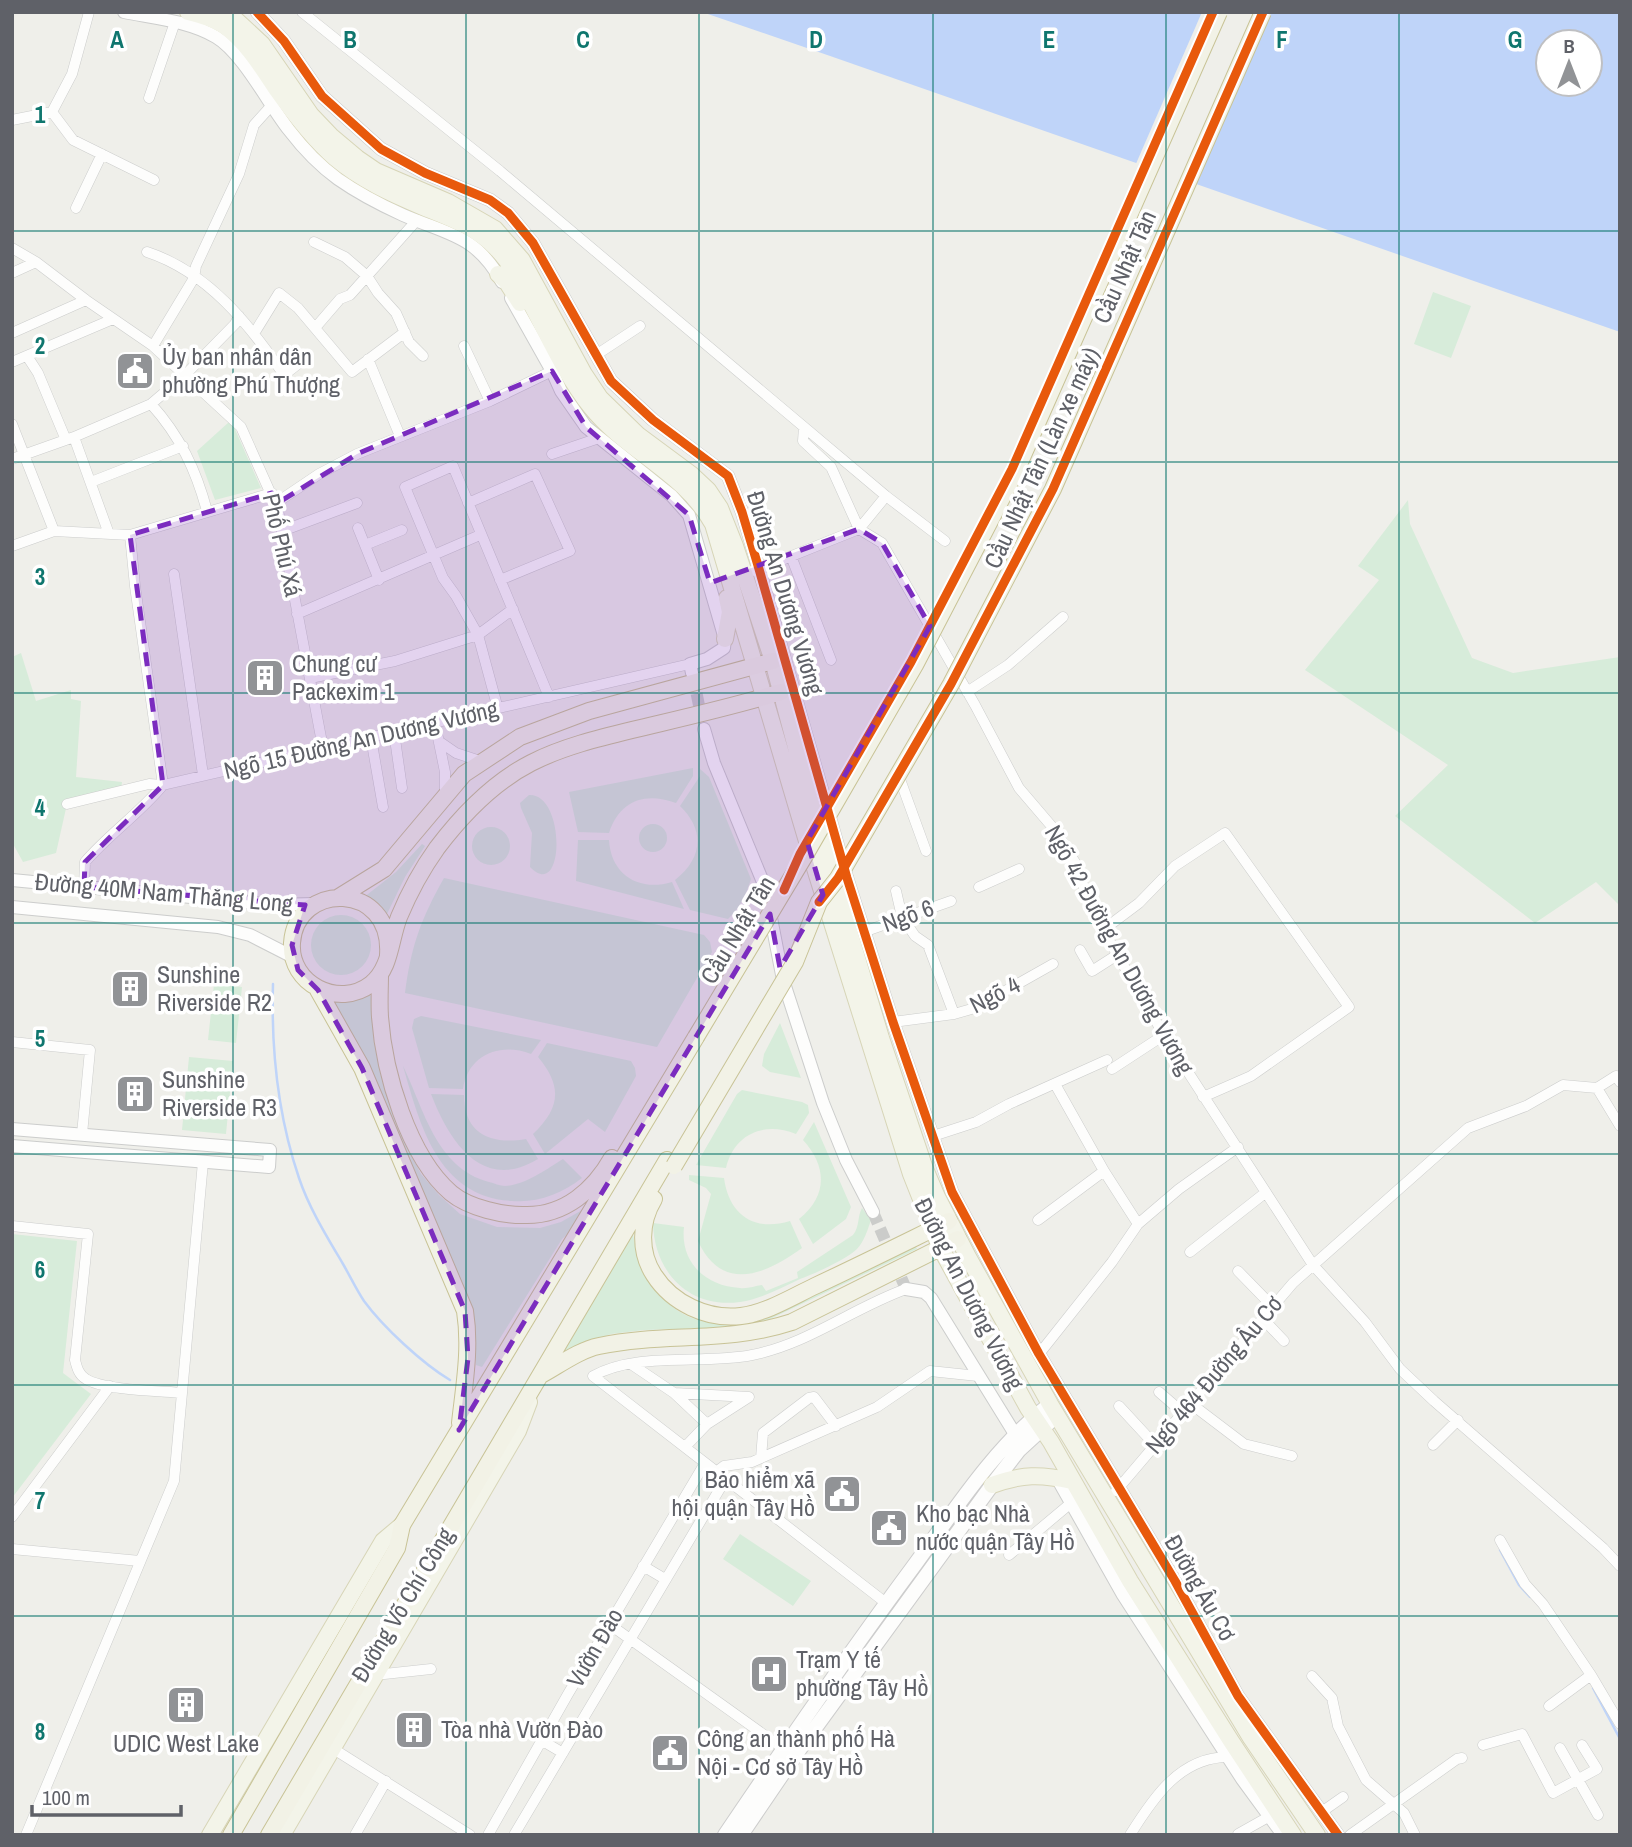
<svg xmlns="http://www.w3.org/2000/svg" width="1632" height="1847" font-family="'Archivo Narrow',sans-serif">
  <rect width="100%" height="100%" fill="#efefea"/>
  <path fill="#d7ecda" d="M1433,292L1471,306L1451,358L1414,344Z
    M229,422L234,427L261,488L215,500L197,451Z
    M1408,500L1410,524L1472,658L1513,673L1620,657V906L1596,882L1535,923L1395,816L1448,765L1305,670L1379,580L1358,566Z
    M21,653L36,701L71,690V699L81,701L76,777L122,782L121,791L67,804L56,853L23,862L12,842V657Z
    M693,768V776L676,803C645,792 620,800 609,833L578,832L569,792Z
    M700,769L709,777L751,879C746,895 740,908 728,919L690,910L675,880C703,858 705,830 680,806L700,776Z
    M529,795C566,793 565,903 530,867L532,833L521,808L520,803Z
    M639 838a14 14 0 1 1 28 0a14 14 0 1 1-28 0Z
    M472 846a19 19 0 1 1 38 0a19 19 0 1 1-38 0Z
    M578,840H609C611,875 639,892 672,882L684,909L576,881Z
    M422,844L425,846L405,877L385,918L363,898L396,872Z
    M444,878L704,935L710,942L712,952L657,1047L405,993C411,946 421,919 444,878Z
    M311 945a30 30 0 1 1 60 0a30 30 0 1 1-60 0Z
    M214,984L242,987L236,1043L208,1040Z
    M369,984L381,1068L406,1145L421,1174L439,1195L460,1214L497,1227L540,1228L561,1222L584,1209L578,1224L562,1239L482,1367L476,1365V1332L472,1308L368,1072L333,1000Z
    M421,1016L541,1040L531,1054C500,1042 468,1055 463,1089L429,1088L412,1028L414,1019Z
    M780,1023L801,1078L770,1072L762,1066L764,1054Z
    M547,1043L631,1061L635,1068L636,1076L605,1132L588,1119L545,1154L533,1134C560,1108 563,1087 538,1057Z
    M189,1057L233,1061L226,1134L182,1130Z
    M403,1066C424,1109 436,1168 489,1182C494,1183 500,1186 505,1186C525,1185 547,1169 563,1159L582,1178C561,1194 538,1203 512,1201C438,1197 420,1125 403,1066Z
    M742,1090L802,1102L808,1105L809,1113L796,1134C764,1121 734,1134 726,1168L696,1165L737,1094Z
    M431,1094L464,1095C464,1134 491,1145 526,1139L538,1159C482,1193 449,1141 431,1094Z
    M814,1122L851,1207L846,1219L813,1244L799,1219C828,1196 827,1166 803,1140Z
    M689,1175L724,1178C729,1215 754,1232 790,1221L802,1248C765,1275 722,1293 698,1241L711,1194L706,1188L689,1180Z
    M862,1208L871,1220C868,1229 864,1242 857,1249C845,1260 816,1273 800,1279C781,1288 761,1299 740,1302C688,1309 654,1271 653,1223L684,1227C680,1262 705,1286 740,1288C747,1289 755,1286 762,1285L766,1291L798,1278L797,1272L853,1235C860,1226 857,1217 862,1208Z
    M632,1222C634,1269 664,1321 717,1323C730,1323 749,1311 761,1306C813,1286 864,1265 915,1245L917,1249L768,1320L722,1328L644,1330L611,1334L586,1343L561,1356Z
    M12,1234L77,1241L63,1373L91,1394L12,1498Z
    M740,1534L811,1581L793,1606L723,1559Z"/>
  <path fill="#bfd4f9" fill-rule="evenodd" d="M702,12H1620V332L833,57ZM1548,42H1590V84H1548Z"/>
  <path fill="#efefea" d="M1202,12H1255L1182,183L1135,166Z"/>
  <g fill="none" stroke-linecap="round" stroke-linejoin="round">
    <path stroke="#bfd4f9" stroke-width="2.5" d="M273,984C271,1049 278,1116 299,1178C309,1208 327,1237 343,1264C350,1276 356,1289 364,1301C383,1327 423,1364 450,1380
      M1500,1550L1519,1585L1530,1597
      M1593,1688L1620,1739"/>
    <path stroke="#cbccca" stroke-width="12" stroke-dasharray="12 6" stroke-linecap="butt" d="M693,676L702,720
      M873,1212L906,1289"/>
    <defs>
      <path id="minor" d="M302,12L500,171L886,496L945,541
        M149,98L175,22
        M52,112L73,140L154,180
        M12,120L52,112L72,74L89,12
        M76,208L102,154
        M417,220L367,276L378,293L396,313L409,342L423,356
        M314,242L345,257L367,276L350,295L340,299L315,328
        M12,248L36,262L86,300L153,346L241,427L278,510L323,748
        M147,252C208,272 249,324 284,375L307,357
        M12,273L36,262
        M255,332L279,293L298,308L352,372L405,332
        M12,333L86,300
        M153,346L194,278L196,266L239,174L254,125L272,105
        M464,346L490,401
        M596,355L640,326
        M27,356L38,373L66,440
        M368,359L400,436
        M12,362L113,319
        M151,404C180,436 196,470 207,511
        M12,424L54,531
        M804,427L803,441L831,467L859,529L886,496
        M74,437L109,534
        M552,454L599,438
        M12,459L74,437L151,404L185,375L235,324L239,316
        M91,482L183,446
        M276,503L319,474L357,454L490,401L552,371
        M468,503L535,474L570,551L500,580
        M358,528L379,580
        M282,531L357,503
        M365,545L402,530
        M12,546L54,531L130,535L272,493
        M791,556L831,660
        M174,574L203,775
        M739,575L759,569L859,529L882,543L975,705L1019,788L1054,829L1076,864L1087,896L1103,930L1164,1035L1313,1265L1365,1322L1400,1369L1434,1401L1603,1548L1620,1566
        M297,614L480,535
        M310,678L395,661L478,635L513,609
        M967,692L1008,665L1063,617
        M498,709L478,635L456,596L443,578L405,487L453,466L549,697
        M435,723L445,772V795
        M394,732L402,788
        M371,738L383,807
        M440,742L456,753L483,762
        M901,782L926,851
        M67,804L149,784L163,785L135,586L130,535
        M84,887L85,862C109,834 140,813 163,785L690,664
        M979,887L1019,869
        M896,891L902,917L915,936L928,945L954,1014
        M1103,930L1139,903L1175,866L1225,833L1349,1007L1251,1076L1203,1097
        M866,931L951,901
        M1080,950L1092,971L1117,955
        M893,1022L954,1014L975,1008L1053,964
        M12,1042L90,1050L82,1134
        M1112,1069L1164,1035
        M1055,1084L1104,1171L1138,1224
        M1597,1088L1620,1126
        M933,1136L976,1122L1009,1104L1107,1060
        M1038,1220L1104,1171
        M12,1226L88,1234L75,1360C77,1368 79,1375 86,1379C103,1390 160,1391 182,1393
        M1190,1252L1265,1193
        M1238,1271L1273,1307
        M1263,1319L1284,1341
        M1039,1354L1112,1262L1138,1224L1179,1189L1238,1147
        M631,1364L674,1393L707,1424L685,1447
        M1159,1392L1182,1412
        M674,1393L749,1397L707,1424
        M1190,1403L1244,1444L1292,1456
        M1119,1406L1155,1445
        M1433,1445L1458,1420
        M761,1458L763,1433L809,1398L814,1397L836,1426
        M716,1472L724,1466L752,1462L877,1407L930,1371L978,1376
        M1116,1491L1293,1283L1468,1128L1526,1106L1563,1085L1597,1088L1616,1076L1620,1082
        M12,1517L110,1386
        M1500,1540L1525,1584L1543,1604L1591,1675L1620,1724
        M12,1549L140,1561
        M1009,1555L1071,1503
        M643,1566L665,1579
        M886,1603L593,1376C638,1351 703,1365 752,1355C808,1344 853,1308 906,1289
        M609,1624L788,1752
        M375,1675L431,1669
        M1312,1676L1332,1698L1338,1726L1366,1780L1404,1813L1415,1835
        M1549,1706L1591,1675
        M541,1740L563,1753
        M1483,1745L1522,1734L1553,1793L1597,1769L1582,1745
        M332,1748L470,1835
        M1560,1748L1598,1815
        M1323,1811L1343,1797
        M1238,1834L1270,1816
        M26,1835L174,1481L203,1162
        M355,1835L386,1781
        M488,1835L568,1694L705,1463
        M514,1835L725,1480
        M1130,1835C1153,1798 1180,1757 1228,1757
        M1350,1835L1457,1759L1462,1758"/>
      <path id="tertiary" d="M124,12C154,18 189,21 216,37C243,53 269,105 289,130C302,147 320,166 338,179C358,193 381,205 403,215C449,235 476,235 502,282
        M257,12L284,41L322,96L381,149L425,173L490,200L508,213L533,243L611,381L653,420L728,476L742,512L759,569L847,878L893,1022L952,1192L1039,1354L1175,1581L1238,1696L1338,1835
        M511,298L552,371L561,391L586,427L672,496L689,515L725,639L724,648L707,659L690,664L692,673
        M704,729L714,763L765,887L783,980L823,1103L846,1160L873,1212
        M12,880L274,905L315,904
        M12,907L218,927L250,935L293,957
        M12,1129L270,1150L269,1167L12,1146
        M906,1289L924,1292L931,1298L1015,1434
        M1057,1478L1123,1595L1242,1779L1283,1835"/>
      <path id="secondary" d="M725,1835C787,1743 850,1652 916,1563C956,1508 995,1447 1050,1404
        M741,1835L794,1757L992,1485L1019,1450L1056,1416"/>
      <path id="primary" d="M188,12C201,15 212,18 223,25C247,42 261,66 277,90C294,114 313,139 335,158C361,180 392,194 423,207C450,218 476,227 496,248C511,263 521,283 530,302C549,337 566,376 591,407C627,452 684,472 713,524L817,875L911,1174L940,1247L1028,1408L1051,1442L1130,1581L1231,1741L1293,1835
        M223,12L234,18L262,44L311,115L332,137L357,158L376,171L448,202L495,229L522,260L584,374L600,398L638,435L692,475L708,490L720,508L735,546L773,661L814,815L881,1038L925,1169L937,1197L968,1257L1050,1404L1251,1738L1317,1835
        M498,274L506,281L520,303
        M725,639L730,612L727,598
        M992,1485C1022,1474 1041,1474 1072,1481
        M210,1835L383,1541L402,1525
        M282,1835L518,1431L529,1402"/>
      <path id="trunk" d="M339,897L384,869L464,774L520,737L589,711L773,661
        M388,955C393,881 296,881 292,943C289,984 339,1009 371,984C391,968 390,940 399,917C409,893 422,869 437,848C462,815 494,782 531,763C562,747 599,738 632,730C682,718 732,707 781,692
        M380,974C380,988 379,1003 380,1017C384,1072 408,1156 451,1193C469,1208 504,1216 527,1215C565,1215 594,1190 612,1158
        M318,990L362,1068L465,1311C471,1349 464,1386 460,1423
        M654,1199C640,1222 639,1252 654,1275C672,1303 707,1320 741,1316C766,1313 792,1297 815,1286C860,1265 904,1243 949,1221
        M541,1375C558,1366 579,1350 599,1346C665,1332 725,1344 792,1322L958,1239
        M231,1835L397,1548L402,1525L696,1037
        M269,1835L667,1160"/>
    </defs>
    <use href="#minor" stroke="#cccdcc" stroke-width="11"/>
    <use href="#tertiary" stroke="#cccdcc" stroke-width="14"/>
    <use href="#secondary" stroke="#cdcdcd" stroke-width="16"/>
    <use href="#primary" stroke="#d7d5b7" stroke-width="18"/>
    <use href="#trunk" stroke="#c8c396" stroke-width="18"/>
    <use href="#minor" stroke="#fdfdfc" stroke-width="10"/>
    <use href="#tertiary" stroke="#fdfdfc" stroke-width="12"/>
    <use href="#secondary" stroke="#fdfdfc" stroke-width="14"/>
    <use href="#primary" stroke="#f3f4e9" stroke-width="16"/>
    <use href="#trunk" stroke="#f2f2e6" stroke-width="16"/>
    <defs>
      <path id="trunk-bridge" d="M696,1037L804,857L915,665L1016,471L1219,12
        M674,1166L795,962L819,902L838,878L951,684L1053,489L1263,12"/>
    </defs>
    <use href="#trunk-bridge" stroke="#c8c396" stroke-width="18" stroke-linecap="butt"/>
    <use href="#trunk-bridge" stroke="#f2f2e6" stroke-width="16"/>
    <defs>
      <path id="cycleway" d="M257,12L284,41L322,96L381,149L425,173L490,200L508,213L533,243L611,381L653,420L728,476L742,512L759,569L847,878L893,1022L952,1192L1039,1354L1175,1581L1238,1696L1338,1835
        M784,890L800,854L911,662L1012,469L1213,12
        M819,902L838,878L951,684L1053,489L1263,12"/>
    </defs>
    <use href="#cycleway" stroke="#fff" stroke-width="13"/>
    <use href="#cycleway" stroke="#e8590c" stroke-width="9"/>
  </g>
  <path fill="#7b2cbf" fill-opacity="0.2" stroke="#7b2cbf" stroke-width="5" stroke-dasharray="14 9" stroke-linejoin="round" d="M552,371L586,427L689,515L710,583L859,529L882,543L930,626L807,841L823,895L819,902L780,968L770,914L459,1430L468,1358L465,1311L362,1068L318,990L298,970L292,945L305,905L84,887L85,862L163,785L130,535L272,493L276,504L357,454Z"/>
  <path fill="none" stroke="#0f766e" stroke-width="2" stroke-opacity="0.55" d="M233,12V1835M466,12V1835M699,12V1835M933,12V1835M1166,12V1835M1399,12V1835M12,231H1620M12,462H1620M12,693H1620M12,923H1620M12,1154H1620M12,1385H1620M12,1616H1620"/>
  <defs>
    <symbol id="civic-square" viewBox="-11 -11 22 22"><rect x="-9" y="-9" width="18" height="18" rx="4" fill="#919396" stroke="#fff"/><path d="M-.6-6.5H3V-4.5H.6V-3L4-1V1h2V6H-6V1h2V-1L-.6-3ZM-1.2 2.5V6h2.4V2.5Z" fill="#fff"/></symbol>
    <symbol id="building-square" viewBox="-11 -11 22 22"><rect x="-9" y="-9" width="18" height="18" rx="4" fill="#919396" stroke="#fff"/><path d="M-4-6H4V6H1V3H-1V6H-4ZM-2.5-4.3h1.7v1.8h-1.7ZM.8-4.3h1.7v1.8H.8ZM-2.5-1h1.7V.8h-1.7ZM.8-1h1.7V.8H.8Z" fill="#fff"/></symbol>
    <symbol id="hospital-square" viewBox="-11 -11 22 22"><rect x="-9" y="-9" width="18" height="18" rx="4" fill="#919396" stroke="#fff"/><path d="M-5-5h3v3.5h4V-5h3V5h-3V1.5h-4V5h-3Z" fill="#fff"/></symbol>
  </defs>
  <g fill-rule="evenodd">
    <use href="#civic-square" x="113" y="349" width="44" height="44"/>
    <use href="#building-square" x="243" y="656" width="44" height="44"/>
    <use href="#building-square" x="108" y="967" width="44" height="44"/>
    <use href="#building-square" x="113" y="1072" width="44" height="44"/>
    <use href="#civic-square" x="820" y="1472" width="44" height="44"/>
    <use href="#civic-square" x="867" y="1506" width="44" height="44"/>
    <use href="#hospital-square" x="747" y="1652" width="44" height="44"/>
    <use href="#building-square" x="164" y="1683" width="44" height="44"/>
    <use href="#building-square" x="392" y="1708" width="44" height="44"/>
    <use href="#civic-square" x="648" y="1731" width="44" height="44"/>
  </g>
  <g text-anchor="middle" stroke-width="7" stroke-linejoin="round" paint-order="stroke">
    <g font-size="24" fill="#5f6168" stroke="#fff">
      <text transform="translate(1125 267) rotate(-66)" y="8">Cầu Nhật Tân</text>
      <text transform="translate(1042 458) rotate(-65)" y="8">Cầu Nhật Tân (Làn xe máy)</text>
      <text transform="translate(282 545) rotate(77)" y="8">Phố Phú Xá</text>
      <text transform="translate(785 593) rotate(73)" y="8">Đường An Dương Vương</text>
      <text transform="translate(361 740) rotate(-13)" y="8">Ngõ 15 Đường An Dương Vương</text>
      <text transform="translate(164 893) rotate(5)" y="8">Đường 40M Nam Thăng Long</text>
      <text transform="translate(908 916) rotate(-20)" y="8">Ngõ 6</text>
      <text transform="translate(738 930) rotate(-59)" y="8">Cầu Nhật Tân</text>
      <text transform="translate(1119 950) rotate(61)" y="8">Ngõ 42 Đường An Dương Vương</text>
      <text transform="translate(995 995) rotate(-27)" y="8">Ngõ 4</text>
      <text transform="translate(969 1294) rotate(63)" y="8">Đường An Dương Vương</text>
      <text transform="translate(1214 1375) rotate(-50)" y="8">Ngõ 464 Đường Âu Cơ</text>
      <text transform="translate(1200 1588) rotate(60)" y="8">Đường Âu Cơ</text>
      <text transform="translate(403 1605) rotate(-59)" y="8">Đường Võ Chí Công</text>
      <text transform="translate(595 1648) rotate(-60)" y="8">Vườn Đào</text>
    </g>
    <g font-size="24" fill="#5f6168" stroke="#fff" text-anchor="start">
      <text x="162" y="365">Ủy ban nhân dân<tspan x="162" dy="28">phường Phú Thượng</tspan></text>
      <text x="292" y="672">Chung cư<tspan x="292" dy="28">Packexim 1</tspan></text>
      <text x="157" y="983">Sunshine<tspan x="157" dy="28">Riverside R2</tspan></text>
      <text x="162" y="1088">Sunshine<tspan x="162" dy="28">Riverside R3</tspan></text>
      <text x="815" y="1488" text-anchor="end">Bảo hiểm xã<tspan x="815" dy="28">hội quận Tây Hồ</tspan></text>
      <text x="916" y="1522">Kho bạc Nhà<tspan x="916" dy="28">nước quận Tây Hồ</tspan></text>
      <text x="796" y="1668">Trạm Y tế<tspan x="796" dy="28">phường Tây Hồ</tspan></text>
      <text x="441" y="1738">Tòa nhà Vườn Đào</text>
      <text x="697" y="1747">Công an thành phố Hà<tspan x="697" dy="28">Nội - Cơ sở Tây Hồ</tspan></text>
      <text x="186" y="1752" text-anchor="middle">UDIC West Lake</text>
    </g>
  </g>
  <g font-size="23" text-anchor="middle" font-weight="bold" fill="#0f766e" stroke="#fff" stroke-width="7" stroke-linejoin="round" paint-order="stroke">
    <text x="117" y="48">A</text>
    <text x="350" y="48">B</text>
    <text x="583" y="48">C</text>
    <text x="816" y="48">D</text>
    <text x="1049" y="48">E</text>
    <text x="1282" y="48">F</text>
    <text x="1515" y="48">G</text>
    <text x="40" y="123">1</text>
    <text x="40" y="354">2</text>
    <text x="40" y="585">3</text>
    <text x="40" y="816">4</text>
    <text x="40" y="1047">5</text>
    <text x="40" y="1278">6</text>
    <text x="40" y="1509">7</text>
    <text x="40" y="1740">8</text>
  </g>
  <rect width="1632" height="1847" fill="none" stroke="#5f6168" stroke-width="28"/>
  <g transform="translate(1569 63)"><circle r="33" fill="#ffffff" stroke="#bfc0c3" stroke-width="2"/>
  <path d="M0-5L12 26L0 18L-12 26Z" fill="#919396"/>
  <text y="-10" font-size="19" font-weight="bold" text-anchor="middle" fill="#5f6168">B</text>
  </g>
  <path d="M32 1805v10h149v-10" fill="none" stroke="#5f6168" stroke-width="3.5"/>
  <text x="42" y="1805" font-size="21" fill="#5f6168" stroke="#ffffff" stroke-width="5" paint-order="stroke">100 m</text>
</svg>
